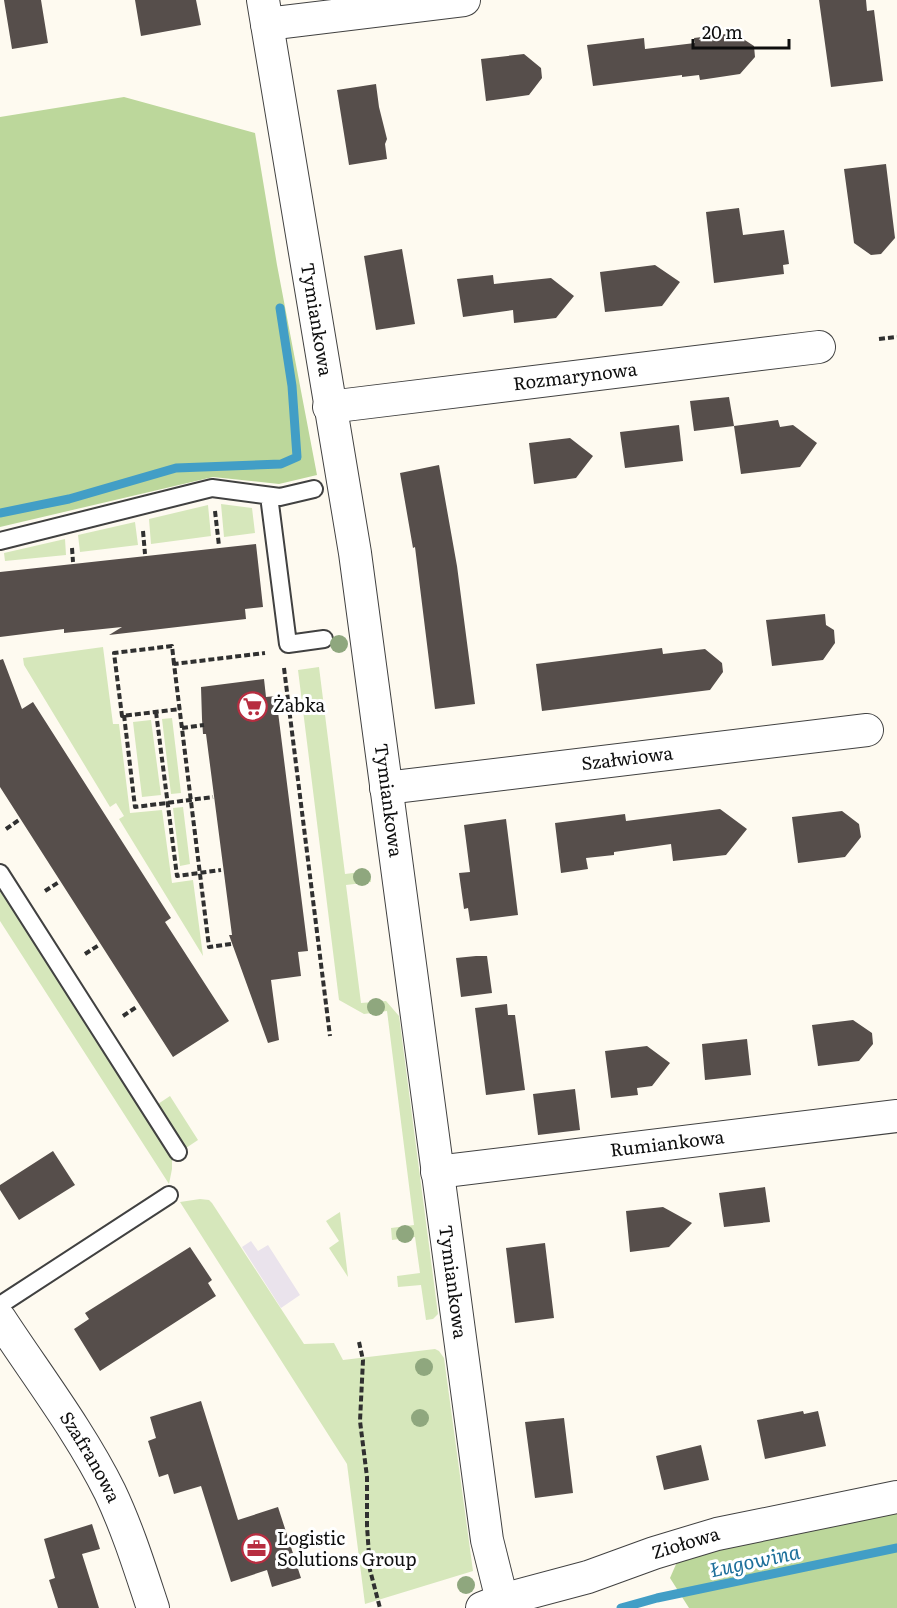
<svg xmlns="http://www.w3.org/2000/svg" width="897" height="1608" font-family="Literata,serif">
  <rect width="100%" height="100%" fill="#fefaf0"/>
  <path fill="#eae3ec" d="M251,1241L258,1251L268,1245L300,1295L281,1308L242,1247Z"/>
  <path fill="#d6e7bb" d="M221,504L252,508L255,533L224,537Z
    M208,505L211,536L151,544L149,519Z
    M135,522L138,545L80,552L78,535Z
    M65,539L66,555L5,561L4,553Z
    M103,647L113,724H119L130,813L162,810L172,883L193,880L203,956L119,819L124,816L116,803L110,807L24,665L23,658Z
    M319,667L345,874L369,871L371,882L346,885L361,1003L386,1001L399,1016L438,1314L433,1319L426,1320L421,1285L398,1287L397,1276L420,1273L415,1237L392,1240L391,1228L414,1225L387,1011L364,1014L339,1000L298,670Z
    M172,718L181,793L171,794L162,719Z
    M151,720L161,795L142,797L133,722Z
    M183,807L190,864L180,866L173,808Z
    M0,889L172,1156V1169L169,1184L0,921Z
    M170,1096L198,1140L186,1148L158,1104Z
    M200,1199L209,1200L212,1203L304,1344L334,1343L343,1360L435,1349L439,1351L444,1358L473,1571L365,1604L347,1464L180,1202Z
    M340,1212L348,1277L329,1248L339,1241L326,1221Z"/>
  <path fill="#bcd79b" d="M124,97L255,133L277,265L317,475L279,484L213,477L0,527V117Z
    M897,1512V1608H689L670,1578L677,1562L693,1554Z"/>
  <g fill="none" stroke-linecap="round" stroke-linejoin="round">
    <path stroke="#429ec6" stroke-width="9" d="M0,513L69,499L176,468L281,464L297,457L292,386L280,308
      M621,1608L657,1598L897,1548"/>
  </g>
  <path fill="#564e4b" d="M4,0H41L48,43L12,49Z
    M135,0H196L201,25L141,36Z
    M819,0H866L867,11L874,10L883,81L831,87Z
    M734,33L754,46L755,57L740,74L700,80L699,75L682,77V75L593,86L587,45L644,38L645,49L695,43L694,38Z
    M524,54L541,68L542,78L529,95L486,101L481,59Z
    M376,84L379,107L387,139L385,144L387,159L349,165L337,90Z
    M886,164L895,238L881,254L871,255L854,243L844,169Z
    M739,208L743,235L784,230L789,264L783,265L784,274L714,283L706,212Z
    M402,249L415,324L376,330L364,256Z
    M655,265L680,282L662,306L605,312L600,272Z
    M493,275L494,284L551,278L574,296L556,318L514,323L513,310L463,317L457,279Z
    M729,397L734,426L694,431L690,401Z
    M778,420L780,427L793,425L817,443L800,467L741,474L734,426Z
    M679,425L683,461L625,468L620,432Z
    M570,438L593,456L576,478L534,484L529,443Z
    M439,465L457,566L475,704L435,709L415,547L413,548L400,473Z
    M256,544L263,607L245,609L246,619L109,635L122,627L64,633V629L0,637V572Z
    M825,614L826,625L834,630L835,643L823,660L772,666L766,620Z
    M662,648L663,654L705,649L722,663L723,672L710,690L542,711L536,664Z
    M3,659L22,709L33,702L171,918L165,922L229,1021L173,1057L0,787V660Z
    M264,679L266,697L276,696L308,951L298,952L301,976L271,980L279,1040L268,1043L229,935H232L206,734H203L202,719L201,687Z
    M720,809L747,829L726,855L673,861L671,844L614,852V855L586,858L588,869L561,873L555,823L625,814L626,821Z
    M842,811L859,824L861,837L845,857L798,863L792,817Z
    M506,819L518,915L470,921L468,908L464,909L459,873L470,872L464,825Z
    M476,956H487L492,993L461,997L456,958Z
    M507,1004L508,1015H515L525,1090L486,1095L475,1008Z
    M853,1020L872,1033L873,1044L859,1061L818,1066L812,1025Z
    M747,1039L751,1075L705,1080L702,1044Z
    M647,1046L670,1063L652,1086L637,1088L638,1095L611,1098L605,1051Z
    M575,1089L580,1130L538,1135L533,1094Z
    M53,1151L75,1185L19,1220L0,1190V1185Z
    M765,1187L770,1222L724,1227L719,1193Z
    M663,1207L692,1223L669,1247L630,1252L626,1211Z
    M545,1243L554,1318L515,1323L506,1248Z
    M190,1247L212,1280L208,1283L216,1296L100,1371L74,1329L89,1319L85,1313Z
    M201,1401L238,1520L278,1507L301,1578L272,1587L267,1570L231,1582L201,1486L174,1494L168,1474L159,1477L148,1441L156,1438L150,1417Z
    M803,1411L804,1414L818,1411L826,1446L765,1459L757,1420Z
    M564,1418L573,1493L535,1498L525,1422Z
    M701,1445L709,1480L664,1490L656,1456Z
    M92,1524L100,1549L82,1554L99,1608H58L49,1580L55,1578L44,1539Z"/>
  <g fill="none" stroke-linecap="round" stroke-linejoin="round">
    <defs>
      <path id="lane" d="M269,496L288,644L324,639
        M0,541L212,488L280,497L314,489
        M0,873L178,1152
        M0,1305L169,1195"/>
      <g id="street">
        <path id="s1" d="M263,0L355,553L487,1540L502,1600"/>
        <path d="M267,24L464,0"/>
        <path id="s2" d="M329,407L819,347"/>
        <path id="s3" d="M386,788L867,730"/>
        <path id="s4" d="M437,1172L897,1116"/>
        <path id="s5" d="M0,1319C36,1374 81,1433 110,1492C128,1530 140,1569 153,1608"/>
        <path id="s6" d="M482,1608L502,1600L588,1577L654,1553L717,1534L897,1497"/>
      </g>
    </defs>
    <use href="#lane" stroke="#414141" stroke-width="20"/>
    <use href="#street" stroke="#414141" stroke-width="34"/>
    <path stroke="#303030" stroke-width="4" stroke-dasharray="6 3" stroke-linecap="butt" d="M879,339L897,337
      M215,511L219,546
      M143,531L145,554
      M72,548L73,562
      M174,664L172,646L114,653L122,716L180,709
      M284,668L330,1036
      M156,712L177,876L221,870
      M124,715L135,807L213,797
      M182,728L204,725
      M6,829L19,820
      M45,891L59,882
      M231,944L209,947L174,664L265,653
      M85,954L99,945
      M123,1016L138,1006
      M359,1342L363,1360L360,1421L367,1477V1526L370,1570L380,1608"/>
    <use href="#lane" stroke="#fff" stroke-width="16"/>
    <use href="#street" stroke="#fff" stroke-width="32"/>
  </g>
  <g fill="#8fa77e">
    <circle cx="339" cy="644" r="9"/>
    <circle cx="362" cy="877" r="9"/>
    <circle cx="376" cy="1007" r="9"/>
    <circle cx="405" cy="1234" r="9"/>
    <circle cx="424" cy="1367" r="9"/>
    <circle cx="420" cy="1418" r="9"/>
    <circle cx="466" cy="1585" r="9"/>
  </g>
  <defs>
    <symbol id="supermarket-ring" viewBox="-11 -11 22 22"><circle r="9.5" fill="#fff" stroke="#b72d40" stroke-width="1.5"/><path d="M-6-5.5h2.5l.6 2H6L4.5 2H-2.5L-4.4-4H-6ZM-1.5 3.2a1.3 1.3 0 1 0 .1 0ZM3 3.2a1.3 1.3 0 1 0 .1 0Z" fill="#b72d40"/></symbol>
    <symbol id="office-ring" viewBox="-11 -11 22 22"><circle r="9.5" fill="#fff" stroke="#b72d40" stroke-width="1.5"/><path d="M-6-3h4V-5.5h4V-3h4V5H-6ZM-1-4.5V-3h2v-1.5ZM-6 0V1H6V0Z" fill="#b72d40"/></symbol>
  </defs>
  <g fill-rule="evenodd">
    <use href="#supermarket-ring" x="236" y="690" width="33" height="33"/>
    <use href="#office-ring" x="240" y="1532" width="33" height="33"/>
  </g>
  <g text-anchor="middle" stroke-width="6" stroke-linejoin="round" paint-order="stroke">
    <g font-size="18" fill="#0e0e0e" stroke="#fff">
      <text dy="6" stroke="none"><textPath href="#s1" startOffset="324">Tymiankowa</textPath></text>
      <text dy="6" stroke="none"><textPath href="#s2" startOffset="248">Rozmarynowa</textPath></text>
      <text dy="6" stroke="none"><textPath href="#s3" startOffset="243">Szałwiowa</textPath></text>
      <text dy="6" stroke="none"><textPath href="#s1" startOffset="810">Tymiankowa</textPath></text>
      <text dy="6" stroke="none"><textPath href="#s4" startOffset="232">Rumiankowa</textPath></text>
      <text dy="6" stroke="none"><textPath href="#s1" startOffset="1296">Tymiankowa</textPath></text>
      <text dy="6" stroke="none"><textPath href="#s5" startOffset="165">Szafranowa</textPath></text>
      <text dy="6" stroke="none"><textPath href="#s6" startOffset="214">Ziołowa</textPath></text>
    </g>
    <g font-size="18" fill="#0e0e0e" stroke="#fff" text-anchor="start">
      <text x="273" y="712">Żabka</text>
      <text x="277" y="1545">Logistic<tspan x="277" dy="21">Solutions Group</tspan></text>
    </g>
    <g font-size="20" font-style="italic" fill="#1d6f9a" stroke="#fff">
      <text transform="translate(755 1561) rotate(-12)" y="7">Ługowina</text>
    </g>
  </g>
  <path d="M693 39v9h96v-9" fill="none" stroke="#0e0e0e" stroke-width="3"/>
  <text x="702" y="39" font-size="18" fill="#0e0e0e" stroke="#ffffff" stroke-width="4.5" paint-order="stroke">20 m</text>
</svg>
